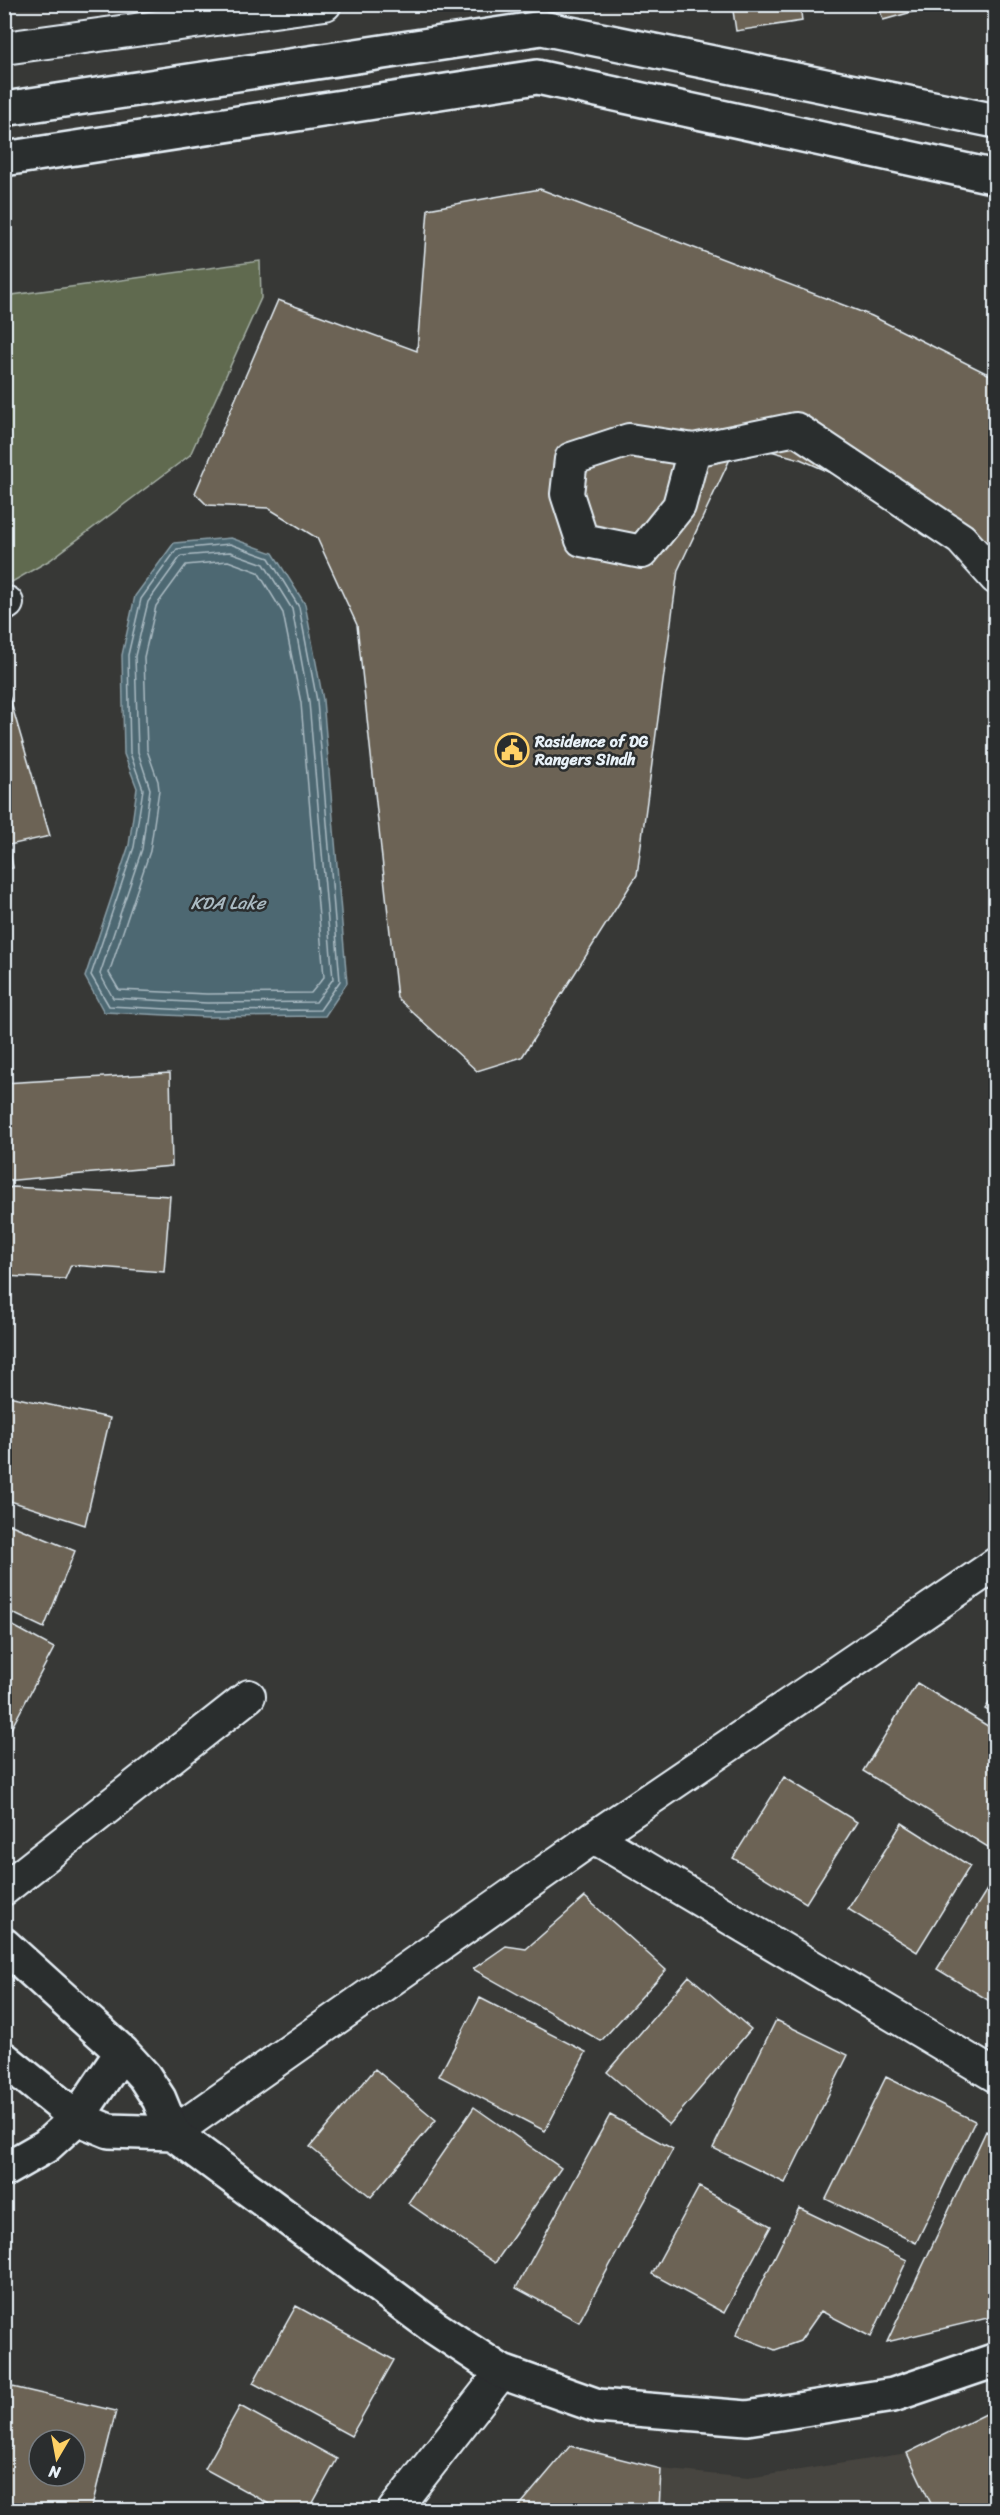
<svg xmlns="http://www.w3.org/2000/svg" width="1000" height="2515" font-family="Sriracha,sans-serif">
  <rect width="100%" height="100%" fill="#373836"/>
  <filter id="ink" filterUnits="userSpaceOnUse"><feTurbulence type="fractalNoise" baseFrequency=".0167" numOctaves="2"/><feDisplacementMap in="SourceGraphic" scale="12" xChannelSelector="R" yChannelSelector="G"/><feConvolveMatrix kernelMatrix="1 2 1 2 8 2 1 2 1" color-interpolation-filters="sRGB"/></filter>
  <g filter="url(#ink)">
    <path fill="#47453f" d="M907,2453L934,2510H659L661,2469L748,2478Z"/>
    <path fill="#606a50" stroke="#a4aea4" stroke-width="1.5" d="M260,261L261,298L190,455L50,560L5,586V296Z"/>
    <path fill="#4d6872" stroke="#8b9fa8" stroke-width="1.5" d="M231,538L273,553L305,604L323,700L347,983L325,1016L207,1017L104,1012L85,977L129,845L137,788L124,754L122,655L135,596L174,543Z"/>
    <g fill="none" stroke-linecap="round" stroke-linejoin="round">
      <path stroke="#aabac2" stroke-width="1.5" d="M230,544L269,558L299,607L317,701L340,981L320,1010L207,1011L109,1006L91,975L134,847L143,789L130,753L128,655L141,599L177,549Z
        M230,552L264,564L292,609L309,702L333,979L316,1002L207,1003L113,998L100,974L142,849L150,789L138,752L135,656L148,602L181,556Z
        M228,561L258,572L283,613L301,703L324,977L311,993L207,994L119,990L109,973L150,851L159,790L158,781L147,750L144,657L156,606L186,565Z"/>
    </g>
    <path fill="#6c6454" stroke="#e8f1f8" stroke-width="1.5" fill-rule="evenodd" d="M732,4H800L802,21L736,31Z
      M878,4H922L923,9L883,20Z
      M540,189L872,316L996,378V598L941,542L859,485L800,459L763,449L731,457L678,570L637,875L522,1057L477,1071L397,998L357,625L317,538L268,508L207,505L195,493L278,300L417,351L428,209Z
      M7,689L50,836L9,845L13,868L4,870V690Z
      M170,1073L172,1166L4,1181V1083Z
      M12,1187L170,1196L164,1272L71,1265L65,1279L4,1276V1190Z
      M4,1395L110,1418L85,1525L4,1499Z
      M4,1522L75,1551L44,1628L4,1609Z
      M4,1621L54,1648L5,1740L4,1739Z
      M917,1683L996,1731V1852L863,1771Z
      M996,1693V1716L985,1709Z
      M784,1777L857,1822L806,1903L733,1858Z
      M902,1823L970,1866L917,1952L848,1909Z
      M996,1875V2005L937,1969Z
      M585,1897L666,1970L601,2041L473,1969L506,1946L526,1949Z
      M689,1976L751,2029L669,2125L607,2072Z
      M480,1998L586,2052L545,2131L439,2076Z
      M776,2020L848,2055L785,2183L713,2148Z
      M375,2069L436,2120L371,2197L310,2147Z
      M886,2077L975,2121L916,2243L826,2199Z
      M474,2107L561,2168L495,2263L408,2203Z
      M610,2115L673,2149L579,2322L516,2288Z
      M986,2131L996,2136V2316L887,2342Z
      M699,2187L771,2226L724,2313L652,2274Z
      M799,2208L907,2260L871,2337L821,2311L800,2341L775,2350L736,2335Z
      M296,2306L394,2360L351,2436L253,2383Z
      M4,2385L116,2411L91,2510H4ZM39,2440H75V2476H39Z
      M240,2406L337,2459L309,2510H280L205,2469Z
      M996,2409V2510H934L907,2453Z
      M570,2446L661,2469L659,2510H516Z"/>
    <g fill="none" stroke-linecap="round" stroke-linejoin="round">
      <defs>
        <path id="street" d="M4,48L325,4
          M694,450L679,506L642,552L582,540L567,494L571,459L629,440L694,450L796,429L961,539L996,578
          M4,605L7,603
          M594,1837L996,2076
          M4,1889L249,1696
          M173,2133L594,1837L996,1564
          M394,2510L502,2372"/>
        <path id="secondary" d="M4,109L542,28L996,121
          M4,159L537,77L996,177
          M4,1945L122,2052L144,2076L159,2099L173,2133L434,2327L502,2372L598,2406L747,2418L893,2395L996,2360
          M4,2059L77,2118L109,2131L173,2133
          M4,2170L46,2146L77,2118L122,2052"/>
      </defs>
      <use href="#street" stroke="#e8f1f8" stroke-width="36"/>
      <use href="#secondary" stroke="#e8f1f8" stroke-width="38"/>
      <use href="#street" stroke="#2a2d2e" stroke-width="32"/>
      <use href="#secondary" stroke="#2a2d2e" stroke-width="33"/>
    </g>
  </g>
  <defs>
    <symbol id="civic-ring" viewBox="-11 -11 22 22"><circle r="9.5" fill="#2a2d2e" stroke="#ffd166" stroke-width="1.5"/><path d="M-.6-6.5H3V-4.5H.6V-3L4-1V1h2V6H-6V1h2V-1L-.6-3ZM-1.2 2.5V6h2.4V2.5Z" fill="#ffd166"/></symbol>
  </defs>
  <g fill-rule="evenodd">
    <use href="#civic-ring" x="493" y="731" width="38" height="38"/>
  </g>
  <g text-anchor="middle" stroke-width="5" stroke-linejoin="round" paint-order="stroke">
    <g font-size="16" font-weight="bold" fill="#e8f1f8" stroke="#2a2d2e" text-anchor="start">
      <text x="535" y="747">Rasidence of DG<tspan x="535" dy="18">Rangers Sindh</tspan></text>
    </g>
    <g font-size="18" font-style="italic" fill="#aabac2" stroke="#2a2d2e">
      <text x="228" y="909">KDA Lake</text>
    </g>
  </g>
  <rect width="1000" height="2515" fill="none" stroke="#2a2d2e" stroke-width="24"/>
  <rect x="12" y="12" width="976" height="2491" fill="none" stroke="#e8f1f8" stroke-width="2" filter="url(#ink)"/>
  <g transform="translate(57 2458) rotate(190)"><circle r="28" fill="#2a2d2e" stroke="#767b7f" stroke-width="1.5"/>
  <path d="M0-4.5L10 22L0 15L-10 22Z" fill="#ffd166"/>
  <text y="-9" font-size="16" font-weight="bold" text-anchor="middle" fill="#e8f1f8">N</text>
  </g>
</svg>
